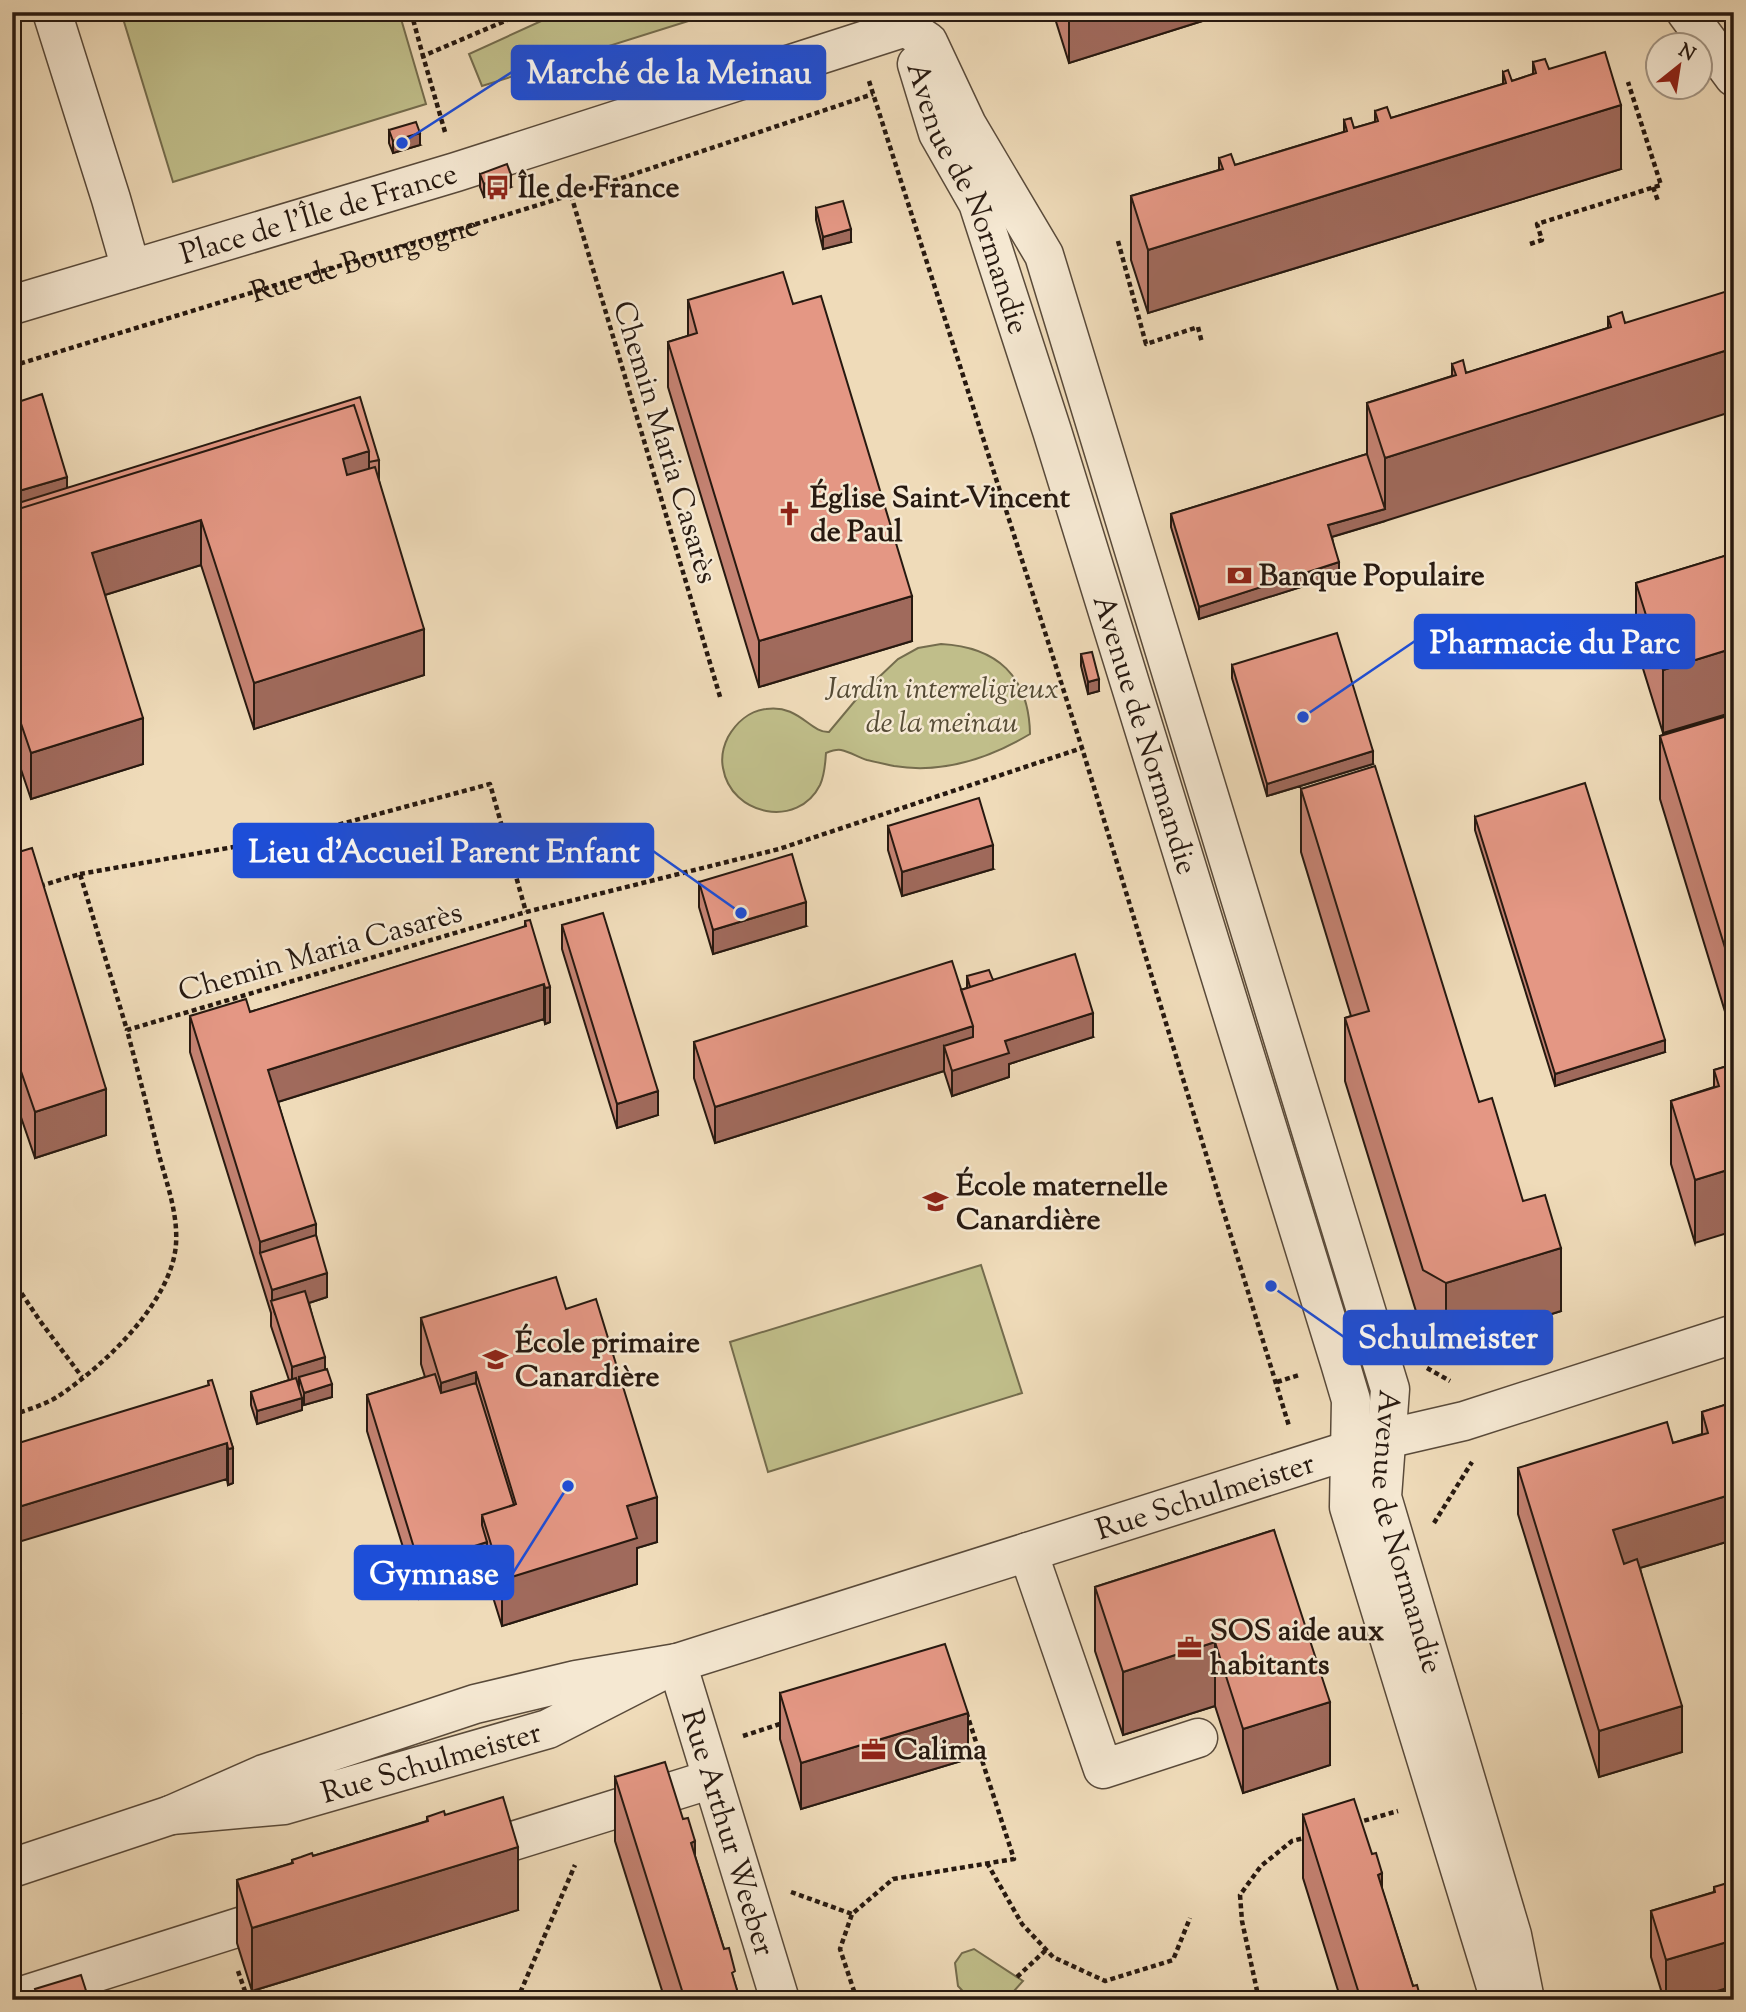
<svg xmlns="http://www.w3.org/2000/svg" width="1746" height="2012" font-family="'Sorts Mill Goudy',serif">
  <rect width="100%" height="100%" fill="#efdbb9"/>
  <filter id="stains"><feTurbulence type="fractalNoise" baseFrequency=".00286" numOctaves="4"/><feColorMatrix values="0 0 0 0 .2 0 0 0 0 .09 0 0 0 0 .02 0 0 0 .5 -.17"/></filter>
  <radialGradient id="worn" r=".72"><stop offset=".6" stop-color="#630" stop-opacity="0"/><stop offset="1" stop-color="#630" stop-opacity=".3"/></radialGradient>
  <path fill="#c0be8a" stroke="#746c4d" stroke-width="2" d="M121,12H399L426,104L173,182Z
    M561,12H717L482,86L469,54Z
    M941,644C997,647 1029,676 1030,734C988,759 942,774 894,766C885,764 875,762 867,760C858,757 850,752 841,750C836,749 831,751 826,753C825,765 825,774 820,785C798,829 731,816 723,768C721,758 723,747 728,737C736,723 749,711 766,709C799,704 810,733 829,732L859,696L898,659L918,648Z
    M981,1265L1022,1393L768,1472L730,1342Z
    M974,1949L1023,1981L1006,2000H971L958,1986L955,1963L962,1953Z"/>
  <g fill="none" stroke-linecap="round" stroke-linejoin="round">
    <defs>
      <g id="minor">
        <path d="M52,12L111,199L131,269"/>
        <path d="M1686,12L1734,77"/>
        <path id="s2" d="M906,27L928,42L967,125L1044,255L1390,1389L1382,1497L1512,1935L1525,2000"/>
        <path id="s3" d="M917,64L938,133L978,203L1052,431L1340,1363L1351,1400L1349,1507L1500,2000"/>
        <path id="s4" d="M12,305L456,172L906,27"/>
        <path d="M1028,1552L1103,1769L1198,1738"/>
        <path id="s5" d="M677,1663L548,1729L284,1805L171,1815L264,1774L475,1704L576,1680L677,1663L1350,1450L1386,1439L1464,1421L1734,1334"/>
        <path id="s6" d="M677,1663L780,2000"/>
        <path d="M465,1856L712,1779"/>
        <path d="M12,1868L171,1815"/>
        <path d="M12,1999L287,1912"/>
      </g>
    </defs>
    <use href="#minor" stroke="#594a3a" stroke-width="41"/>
    <g stroke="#271910" stroke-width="4.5" stroke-dasharray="5 3.5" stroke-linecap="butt">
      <path d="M411,12L423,56"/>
      <path d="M869,81L1082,748L1289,1426"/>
      <path d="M445,132L423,56L526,12"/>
      <path d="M1653,187L1658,201"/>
      <path d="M571,195L721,700"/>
      <path d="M1118,241L1146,344L1198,327L1202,343"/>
      <path d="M1530,244L1542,240L1537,224L1661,185L1628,82"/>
      <path id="s1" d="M12,366L571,195L873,94"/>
      <path d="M80,874L296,836L490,784L526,912"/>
      <path d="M40,886L80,874L127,1030"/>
      <path d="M12,1279L40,1321L82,1377"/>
      <path d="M1427,1368L1450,1381"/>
      <path d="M1277,1382L1299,1375"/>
      <path d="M12,1415C27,1410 44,1405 57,1397C103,1367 172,1302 176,1244C178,1214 167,1184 159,1155C149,1113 138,1072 127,1030L526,912L779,849L1082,748"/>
      <path d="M1434,1523L1472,1462"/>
      <path d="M743,1736L783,1723"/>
      <path d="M1356,1823L1398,1811"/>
      <path d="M987,1863L1022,1924L1053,1957L1105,1981L1173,1960L1190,1918"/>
      <path d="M791,1892L852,1914"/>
      <path d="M238,1971L248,2000"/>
      <path d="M1017,1977L1047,1949"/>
      <path d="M517,2000L575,1865"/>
      <path d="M857,2000L840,1949L852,1914L893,1879L1014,1859L966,1711"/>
      <path d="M1259,2000L1242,1921L1240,1895L1261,1866L1292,1841L1308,1837"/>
    </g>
    <use href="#minor" stroke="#f5e8d2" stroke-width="38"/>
  </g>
  <path fill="#c48272" stroke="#271910" stroke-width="2" d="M1053,12H1231L1069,63Z
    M1533,62L1549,69L1621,169L1148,313L1131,260V196L1219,170V158L1235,165L1344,132V120L1354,128L1375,122V111L1391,118L1503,84V72L1512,81L1533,74Z
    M389,130L420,145L393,153L389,143Z
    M480,174L511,187L484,197L480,187Z
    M816,208L851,242L823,249L816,220Z
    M688,300L793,304L912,641L759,687L668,387V342L688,336Z
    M1608,317L1625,323L1385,521L1332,537L1339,575L1199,619L1171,527V514L1367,454V403L1452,376V364L1466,373L1608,328Z
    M12,404L67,488L379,460V481L424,675L254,729L201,565L105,595L143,764L31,799L12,743Z
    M1734,553V712L1663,733L1636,646V583Z
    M1081,654L1099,691L1088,694L1081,666Z
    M1232,665L1373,764L1267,796L1232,678Z
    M1734,714V1041L1660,799V736Z
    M1301,789L1479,1102L1561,1311L1446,1347L1423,1334L1345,1081V1018L1351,1016L1301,852Z
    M1475,817L1665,1052L1555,1086L1475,830Z
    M888,826L993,869L902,896L888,850Z
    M12,854L106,1135L35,1158L12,1091Z
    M699,882L806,926L713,954L699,907Z
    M525,921L550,987V1022L545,1024L544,1019L278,1102L316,1235L327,1297L309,1303L332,1397L304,1405L302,1399V1410L257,1424L251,1405V1392L289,1380L271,1326V1313L190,1052V1016L250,1012L525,927Z
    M562,925L658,1115L617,1128L562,949Z
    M967,976L993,980L1093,1037L1009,1064V1077L952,1096L944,1071L715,1143L694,1078V1042L961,990L967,988Z
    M1734,1064L1695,1243L1671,1164V1101L1714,1087V1070Z
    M566,1309L657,1542L637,1548V1584L502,1626L487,1578L419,1599L367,1431V1395L425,1377L421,1364V1318Z
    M208,1381L233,1448V1483L228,1485Z
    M1734,1402V1542L1733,1540L1640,1568L1682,1752L1599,1777L1518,1514V1468L1673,1443L1702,1434V1412Z
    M1274,1530L1330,1765L1243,1793L1215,1706L1123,1735L1095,1651V1587Z
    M780,1693L968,1759L801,1809L780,1739Z
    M615,1777L695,1856L740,2000H665L615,1841Z
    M445,1815L518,1910L252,1991L237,1943V1880L292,1863V1860L313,1856L427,1821V1817Z
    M1303,1815L1382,1889L1413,1986L1421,2000H1341L1303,1878Z
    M1734,1886V1986L1687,2000H1664L1651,1957V1911L1714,1892V1887Z"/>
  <path fill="#a06a5c" stroke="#271910" stroke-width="2" d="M1069,12H1231L1069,63Z
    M1621,105V169L1148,313V250Z
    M420,133V145L393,153V141Z
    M511,175V187L484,197V184Z
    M851,229V242L823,249V237Z
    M1734,348V411L1385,521L1328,538V525L1385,509V458Z
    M369,451V497L343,505V459Z
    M67,477V505L12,557V493Z
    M201,520V565L92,599V553Z
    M1339,562V575L1199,619V607Z
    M912,596V641L759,687V641Z
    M424,629V675L254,729V683Z
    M1734,648V712L1663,733V670Z
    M1099,679V691L1088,694V682Z
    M143,718V764L31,799V753Z
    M1373,751V764L1267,796V784Z
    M993,845V869L902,896V872Z
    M806,902V926L713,954V930Z
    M544,984V1019L268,1105V1070Z
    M550,987V1022L545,1024V988Z
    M1093,1013V1037L1009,1064V1077L952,1096V1071L1005,1041Z
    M973,1026V1061L944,1046V1071L715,1143V1107Z
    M1665,1040V1052L1555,1086V1074Z
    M106,1089V1135L35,1158V1112Z
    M658,1091V1115L617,1128V1104Z
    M1734,1168V1231L1695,1243V1180Z
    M316,1224V1260L260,1253V1242Z
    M1561,1248V1311L1446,1347V1283Z
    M327,1273V1297L275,1314L272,1303V1290Z
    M325,1357V1382L299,1377V1390L292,1392V1367Z
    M476,1372V1418L441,1429V1383Z
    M332,1384V1397L304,1405V1393Z
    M302,1398V1410L257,1424V1411Z
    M227,1443V1479L12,1544V1509Z
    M233,1448V1483L228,1485V1449Z
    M1733,1494V1540L1613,1576V1530Z
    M657,1497V1542L637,1548V1584L502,1626V1580L627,1506Z
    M487,1542V1578L419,1599V1564Z
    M1215,1642V1706L1123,1735V1672Z
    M1330,1702V1765L1243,1793V1729Z
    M1682,1706V1752L1599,1777V1731Z
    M21,1713V1749L12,1751V1716Z
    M968,1713V1759L801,1809V1763Z
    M695,1841V1904L691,1843Z
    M518,1847V1910L252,1991V1928Z
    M1382,1873V1936L1378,1875Z
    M1734,1940V1986L1687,2000H1666V1960Z"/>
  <path fill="#e49784" stroke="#271910" stroke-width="2" d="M1605,52L1621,105L1148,250L1131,196L1223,169L1219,158L1231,154L1235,165L1347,131L1344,120L1351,118L1354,128L1378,121L1375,111L1387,107L1391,118L1506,83L1503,72L1508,70L1512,81L1536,73L1533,62L1545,59L1549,69Z
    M416,122L420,133L393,141L389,130Z
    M507,164L511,175L484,184L480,174Z
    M843,201L851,229L823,237L816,208Z
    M783,272L793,304L821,296L912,596L759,641L668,342L697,333L688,300Z
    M1734,289V348L1385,458L1367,403L1456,375L1452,364L1463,360L1466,373L1611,327L1608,317L1622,312L1625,323Z
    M42,394L67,477L12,493V404Z
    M360,397L379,460L369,462V451L354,405L12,511V505Z
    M354,405L369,451L343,459L347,475L375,467L424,629L254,683L201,520L92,553L143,718L31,753L12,697V511Z
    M1367,454L1385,509L1328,525L1339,562L1199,607L1171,514Z
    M1734,553V648L1663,670L1636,583Z
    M1337,633L1373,751L1267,784L1232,665Z
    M1092,652L1099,679L1088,682L1081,654Z
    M1734,714V977L1660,736Z
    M1375,766L1479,1102L1492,1098L1523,1201L1545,1195L1561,1248L1446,1283L1423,1270L1345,1018L1369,1011L1301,789Z
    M1585,783L1665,1040L1555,1074L1475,817Z
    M979,798L993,845L902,872L888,826Z
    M32,848L106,1089L35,1112L12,1045V854Z
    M792,854L806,902L713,930L699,882Z
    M603,913L658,1091L617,1104L562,925Z
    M530,920L550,987L545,988L544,984L268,1070L316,1224L260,1242L190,1016L246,999L250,1012L526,926L525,921Z
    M1075,954L1093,1013L1005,1041L1009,1053L952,1071L944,1046L973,1037V1026L961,990Z
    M952,961L973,1026L715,1107L694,1042Z
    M989,970L993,980L970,987L967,976Z
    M1734,1064V1168L1695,1180L1671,1101L1719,1086L1714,1070Z
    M316,1235L327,1273L272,1290L260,1253Z
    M556,1277L566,1309L596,1299L657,1497L627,1506L637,1538L502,1580L482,1515L516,1504L476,1372L441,1383L421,1318Z
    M305,1291L325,1357L292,1367L271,1301Z
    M327,1369L332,1384L304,1393L299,1377Z
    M435,1374L441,1393L476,1383L514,1505L482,1515V1525L487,1542L419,1564L367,1395Z
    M296,1378L302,1398L257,1411L251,1392Z
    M212,1380L233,1448L228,1449L227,1443L12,1509V1445L209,1385L208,1381Z
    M1734,1402V1496L1733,1494L1613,1530L1624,1564L1637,1559L1682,1706L1599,1731L1518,1468L1667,1422L1673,1443L1708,1433L1702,1412Z
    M1274,1530L1330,1702L1243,1729L1215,1642L1123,1672L1095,1587Z
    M945,1644L968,1713L801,1763L780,1693Z
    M12,1684L21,1713L12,1716Z
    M665,1762L683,1819L688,1818L695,1841L691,1843L724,1949L729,1948L735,1971L732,1973L740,2000H685L615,1777Z
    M503,1797L518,1847L252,1928L237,1880L293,1863L292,1860L301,1857L312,1853L313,1856L428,1821L427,1817L444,1811L445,1815Z
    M1354,1799L1372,1854L1376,1853L1382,1873L1378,1875L1413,1986L1417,1985L1421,2000H1361L1303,1815Z
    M1731,1882L1734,1886V1940L1666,1960L1651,1911L1715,1892L1714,1887Z
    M81,1975L89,2000H39L35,1989Z"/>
  <defs>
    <symbol id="bus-bare" viewBox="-9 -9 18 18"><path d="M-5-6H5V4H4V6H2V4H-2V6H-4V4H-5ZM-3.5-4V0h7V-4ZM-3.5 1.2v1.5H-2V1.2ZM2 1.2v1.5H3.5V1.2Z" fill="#8f2418" stroke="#f5e8d2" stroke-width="2.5" paint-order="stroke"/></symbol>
    <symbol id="church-bare" viewBox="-9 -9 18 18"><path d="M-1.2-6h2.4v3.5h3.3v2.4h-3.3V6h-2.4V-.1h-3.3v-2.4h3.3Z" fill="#8f2418" stroke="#f5e8d2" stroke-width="2.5" paint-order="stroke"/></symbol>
    <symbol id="bank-bare" viewBox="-9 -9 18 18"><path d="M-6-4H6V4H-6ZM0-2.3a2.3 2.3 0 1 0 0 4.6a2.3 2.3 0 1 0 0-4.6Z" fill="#8f2418" stroke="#f5e8d2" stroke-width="2.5" paint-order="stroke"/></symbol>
    <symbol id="school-bare" viewBox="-9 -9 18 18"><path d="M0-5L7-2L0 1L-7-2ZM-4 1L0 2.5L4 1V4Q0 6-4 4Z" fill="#8f2418" stroke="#f5e8d2" stroke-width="2.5" paint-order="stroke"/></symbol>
    <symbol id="office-bare" viewBox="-9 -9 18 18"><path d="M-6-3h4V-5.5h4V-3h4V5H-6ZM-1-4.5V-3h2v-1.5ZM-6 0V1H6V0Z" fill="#8f2418" stroke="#f5e8d2" stroke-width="2.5" paint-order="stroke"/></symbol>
  </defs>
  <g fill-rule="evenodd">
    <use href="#bus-bare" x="480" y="170" width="35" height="35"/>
    <use href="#church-bare" x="772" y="496" width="35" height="35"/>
    <use href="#bank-bare" x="1222" y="558" width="35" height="35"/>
    <use href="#school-bare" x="918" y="1184" width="35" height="35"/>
    <use href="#school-bare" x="478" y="1342" width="35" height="35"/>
    <use href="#office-bare" x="1172" y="1630" width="35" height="35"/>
    <use href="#office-bare" x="856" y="1732" width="35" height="35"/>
  </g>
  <g text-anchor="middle" stroke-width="5" stroke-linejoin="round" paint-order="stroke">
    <g font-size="30" font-weight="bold" fill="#271910" stroke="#f5e8d2" text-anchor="start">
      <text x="518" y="197">Île de France</text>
      <text x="810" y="507">Église Saint-Vincent<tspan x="810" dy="34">de Paul</tspan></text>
      <text x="1259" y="585">Banque Populaire</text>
      <text x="956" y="1195">École maternelle<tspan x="956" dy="34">Canardière</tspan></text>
      <text x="515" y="1352">École primaire<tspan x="515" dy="34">Canardière</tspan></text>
      <text x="1210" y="1640">SOS aide aux<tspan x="1210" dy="34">habitants</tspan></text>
      <text x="894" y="1759">Calima</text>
    </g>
    <g font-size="30" fill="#271910" stroke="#f5e8d2">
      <text dy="10" stroke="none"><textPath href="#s3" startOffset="144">Avenue de Normandie</textPath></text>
      <text dy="10" stroke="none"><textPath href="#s4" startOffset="320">Place de l'Île de France</textPath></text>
      <text dy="10" stroke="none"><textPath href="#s1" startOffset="368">Rue de Bourgogne</textPath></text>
      <text transform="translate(666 442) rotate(73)" y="10">Chemin Maria Casarès</text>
      <text dy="10" stroke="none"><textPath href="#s3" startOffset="710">Avenue de Normandie</textPath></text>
      <text transform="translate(320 951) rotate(-16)" y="10">Chemin Maria Casarès</text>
      <text dy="10" stroke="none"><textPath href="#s5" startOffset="1617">Rue Schulmeister</textPath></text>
      <text dy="10" stroke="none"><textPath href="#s2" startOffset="1601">Avenue de Normandie</textPath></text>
      <text transform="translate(431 1762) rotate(-16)" y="10">Rue Schulmeister</text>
      <text dy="10" stroke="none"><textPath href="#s6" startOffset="177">Rue Arthur Weeber</textPath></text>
    </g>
    <g font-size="30" font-style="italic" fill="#554b35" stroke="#f5e8d2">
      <text x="942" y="698">Jardin interreligieux<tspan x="942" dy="34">de la meinau</tspan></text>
    </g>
  </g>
  <path fill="none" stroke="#1d4ed8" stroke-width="2.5" d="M402 143L512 72M1303 717L1415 641M741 913L653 851M1271 1286L1344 1337M568 1486L513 1573"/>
  <g fill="#1d4ed8" stroke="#f5e8d2" stroke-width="2.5">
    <circle cx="402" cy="143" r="7"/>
    <circle cx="1303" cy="717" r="7"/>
    <circle cx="741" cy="913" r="7"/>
    <circle cx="1271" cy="1286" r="7"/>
    <circle cx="568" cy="1486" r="7"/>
  </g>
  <g fill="#1d4ed8" stroke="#1d4ed8" stroke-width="2.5">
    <rect x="512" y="46" width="313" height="53" rx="7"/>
    <rect x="1415" y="615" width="279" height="53" rx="7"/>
    <rect x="234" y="824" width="419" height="53" rx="7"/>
    <rect x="1344" y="1311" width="208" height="53" rx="7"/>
    <rect x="355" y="1546" width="158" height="53" rx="7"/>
  </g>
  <g font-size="32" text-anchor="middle" font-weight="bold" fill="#fff">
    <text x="669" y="83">Marché de la Meinau</text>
    <text x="1555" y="653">Pharmacie du Parc</text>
    <text x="444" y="862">Lieu d'Accueil Parent Enfant</text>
    <text x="1448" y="1348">Schulmeister</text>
    <text x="434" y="1584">Gymnase</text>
  </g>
  <rect width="1746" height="2012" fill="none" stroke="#efdbb9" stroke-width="42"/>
  <rect x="14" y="14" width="1718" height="1984" fill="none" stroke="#271910" stroke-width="3.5"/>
  <rect x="21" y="21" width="1704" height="1970" fill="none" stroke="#271910" stroke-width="2"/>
  <g transform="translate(1679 66) rotate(30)"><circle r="33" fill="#f5e8d2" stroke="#a39584" stroke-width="2"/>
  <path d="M0-5L12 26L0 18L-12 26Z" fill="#8f2418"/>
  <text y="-10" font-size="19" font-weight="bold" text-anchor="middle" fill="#271910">N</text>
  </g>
  <rect width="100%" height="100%" filter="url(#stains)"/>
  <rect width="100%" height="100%" fill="url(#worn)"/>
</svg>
